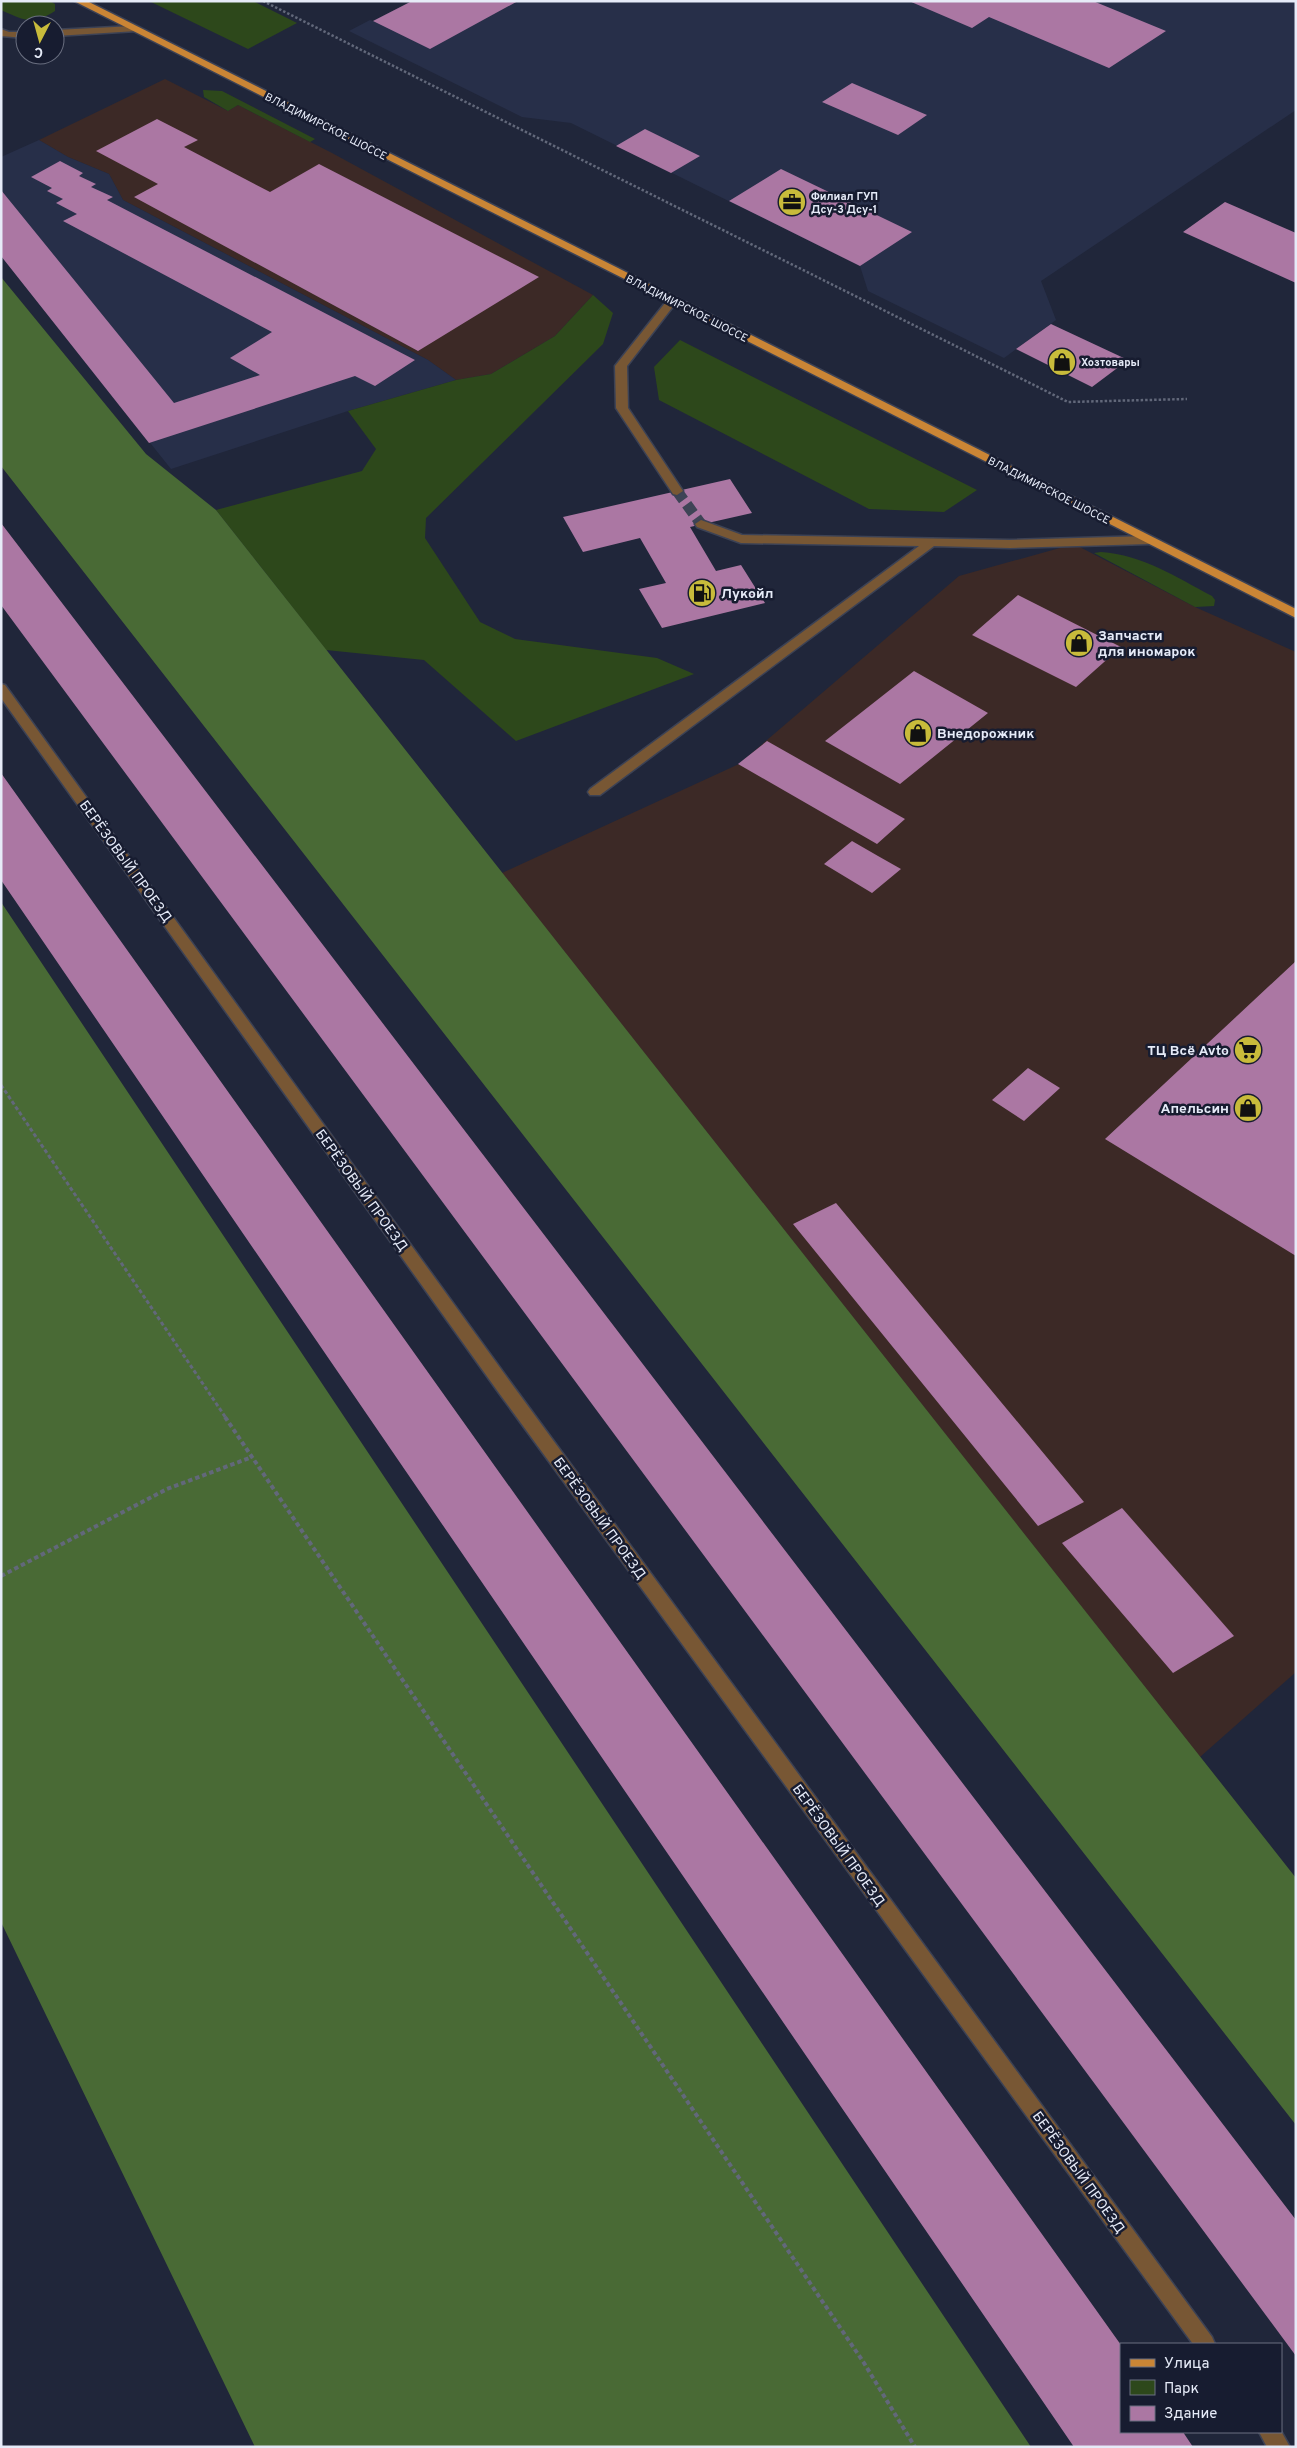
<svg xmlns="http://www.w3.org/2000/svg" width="1297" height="2448" font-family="Overpass,sans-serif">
  <rect width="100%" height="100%" fill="#20263a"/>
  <path fill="#3c2926" d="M165,79L228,111L238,105L332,153L593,295L555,336L491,374L456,380L428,360L123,200L109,174L68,157L39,140Z
    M1074,544L1195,607L1296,652V1672L1200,1757L502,873L739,764L959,576Z"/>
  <path fill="#272f49" d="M412,1H1296V110L1041,281L1056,320L1004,358L868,291L860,266L571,123L522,117L349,31L370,20L373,21Z
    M39,140L68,157L109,174L123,200L428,360L456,380L348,411L171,469L1,256V157Z"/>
  <path fill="#2d481b" d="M1,1H50L55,4V11C33,25 25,21 1,10Z
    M149,1H253L297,23L248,49Z
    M203,90L222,91L315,139L310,142L238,105L228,111L204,97Z
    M593,295L613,313L603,344L426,518L425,538L480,622L515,639L657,658L694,674L516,741L424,660L326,650L216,510L362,471L376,449L348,411L456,380L491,374L555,336Z
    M680,340L977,490L944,512L869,509L659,400L654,367Z
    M1101,552C1143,555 1176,577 1212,596L1215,600L1214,606L1195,607L1094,553Z"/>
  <path fill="#496a35" d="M1,277L146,454L216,510L1296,1878V2125L1,466Z
    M1,902L1031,2447H255L1,1922Z"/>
  <path fill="#ab77a3" d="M412,1H518L430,49L373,21Z
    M909,1H1093L1166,31L1109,68L989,17L972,28Z
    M852,83L927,115L898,135L822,102Z
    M157,119L198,140L184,147L270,192L319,164L539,277L418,351L134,197L158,184L96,151Z
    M645,129L700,156L671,173L616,146Z
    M60,161L83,173L79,176L96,184L91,187L113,197L107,200L415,360L375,386L355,376L149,443L1,256V190L174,403L260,375L230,358L272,332L63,221L77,214L56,203L63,199L47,191L52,188L31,177Z
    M781,169L912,232L860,266L729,201Z
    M1225,202L1296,233V283L1183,232Z
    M1051,324L1128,360L1092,387L1016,349Z
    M730,479L752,513L690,527L716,571L741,565L765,603L662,628L639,589L666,583L640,538L583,552L563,517Z
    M1,523L1296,2220V2356L1,605Z
    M1018,595L1121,647L1076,687L972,635Z
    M914,671L988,713L900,784L825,741Z
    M767,741L905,819L877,844L738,764Z
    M1,773L1121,2345V2432H1183L1193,2447H1074L1,880Z
    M852,841L878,856L901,869L872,893L824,864Z
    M1296,961V1256L1105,1139Z
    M1028,1068L1060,1088L1024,1121L992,1100Z
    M836,1203L1084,1502L1038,1526L793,1224Z
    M1122,1508L1234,1636L1173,1673L1062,1543Z"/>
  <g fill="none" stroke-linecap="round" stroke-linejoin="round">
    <path stroke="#3e4456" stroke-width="11" stroke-dasharray="11 5.5" stroke-linecap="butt" d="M677,491L701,524"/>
    <defs>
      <path id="minor" d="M134,26L139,29L137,31L55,36V30Z
        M1,29L9,32H25V38L1,36Z
        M673,297L678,300L627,366L628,408L683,491L677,495L673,494L616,408L615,366L669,298Z
        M701,520L742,535L1010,540L1149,536L1155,540L1149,544L1010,548L934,546L600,795H590L588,792L590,789L919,546L741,543L697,527L695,524Z
        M1,684L5,685L511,1383L1212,2337L1215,2344H1193L499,1393L1,698Z
        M1281,2431L1290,2447H1267L1259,2432Z"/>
      <path id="major" d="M74,1H87L1296,609V618Z"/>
    </defs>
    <use href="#minor" stroke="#3c4255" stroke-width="3"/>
    <use href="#major" stroke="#3c4255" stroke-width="3"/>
    <path stroke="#62687a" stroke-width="2.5" stroke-dasharray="2.5 2" stroke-linecap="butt" d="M263,1L1068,402L1187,399"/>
    <path stroke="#62687a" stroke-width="3" stroke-dasharray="4 2.5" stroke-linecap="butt" d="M1,1085L226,1418"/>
    <path stroke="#62687a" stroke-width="4" stroke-dasharray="4.5 3" stroke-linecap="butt" d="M225,1417L864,2363L915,2447
      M1,1576L167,1489L252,1457"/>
    <use href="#minor" fill="#785734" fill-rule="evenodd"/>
    <use href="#major" fill="#ca8535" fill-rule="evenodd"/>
  </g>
  <defs>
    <symbol id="office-disc" viewBox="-11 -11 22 22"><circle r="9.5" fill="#c8bb3b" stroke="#171c30"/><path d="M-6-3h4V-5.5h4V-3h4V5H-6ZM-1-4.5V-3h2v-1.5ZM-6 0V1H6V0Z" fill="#111"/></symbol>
    <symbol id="shop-disc" viewBox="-11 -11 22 22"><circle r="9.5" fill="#c8bb3b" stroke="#171c30"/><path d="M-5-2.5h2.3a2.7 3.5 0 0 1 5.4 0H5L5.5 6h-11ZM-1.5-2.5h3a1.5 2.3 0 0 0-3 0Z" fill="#111"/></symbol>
    <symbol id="fuel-disc" viewBox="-11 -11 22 22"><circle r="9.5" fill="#c8bb3b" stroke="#171c30"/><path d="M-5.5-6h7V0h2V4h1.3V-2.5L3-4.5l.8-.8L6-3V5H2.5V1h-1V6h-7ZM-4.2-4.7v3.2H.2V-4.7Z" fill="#111"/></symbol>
    <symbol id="supermarket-disc" viewBox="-11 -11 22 22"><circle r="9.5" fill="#c8bb3b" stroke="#171c30"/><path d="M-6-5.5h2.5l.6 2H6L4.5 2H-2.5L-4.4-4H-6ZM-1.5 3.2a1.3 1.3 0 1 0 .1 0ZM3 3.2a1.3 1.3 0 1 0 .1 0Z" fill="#111"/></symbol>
  </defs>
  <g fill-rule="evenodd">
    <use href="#office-disc" x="776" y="186" width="32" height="32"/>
    <use href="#shop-disc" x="1046" y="346" width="32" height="32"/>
    <use href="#fuel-disc" x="686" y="577" width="32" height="32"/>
    <use href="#shop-disc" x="1063" y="627" width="32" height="32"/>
    <use href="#shop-disc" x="902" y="717" width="32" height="32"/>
    <use href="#supermarket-disc" x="1232" y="1034" width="32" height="32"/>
    <use href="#shop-disc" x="1232" y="1092" width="32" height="32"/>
  </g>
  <g text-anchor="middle" stroke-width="5" stroke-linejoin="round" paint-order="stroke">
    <g font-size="11" fill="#e6ebf8" stroke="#171c30">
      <text transform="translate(326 126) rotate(27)" y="4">ВЛАДИМИРСКОЕ ШОССЕ</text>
      <text transform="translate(687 308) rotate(27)" y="4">ВЛАДИМИРСКОЕ ШОССЕ</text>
      <text transform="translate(1049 490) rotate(27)" y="4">ВЛАДИМИРСКОЕ ШОССЕ</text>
    </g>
    <g font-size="11" font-weight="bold" fill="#e6ebf8" stroke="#171c30" text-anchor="start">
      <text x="811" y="200">Филиал ГУП<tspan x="811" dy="13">Дсу-3 Дсу-1</tspan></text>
      <text x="1081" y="366">Хозтовары</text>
    </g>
    <g font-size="14" font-weight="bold" fill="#e6ebf8" stroke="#171c30" text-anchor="start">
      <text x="721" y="598">Лукойл</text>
      <text x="1098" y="640">Запчасти<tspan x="1098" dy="16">для иномарок</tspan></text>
      <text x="937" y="738">Внедорожник</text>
      <text x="1229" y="1055" text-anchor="end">ТЦ Всё Avto</text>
      <text x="1229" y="1113" text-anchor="end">Апельсин</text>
    </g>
    <g font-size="14" fill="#e6ebf8" stroke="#171c30">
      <text transform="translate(126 861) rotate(54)" y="5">БЕРЁЗОВЫЙ ПРОЕЗД</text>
      <text transform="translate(362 1190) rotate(54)" y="5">БЕРЁЗОВЫЙ ПРОЕЗД</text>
      <text transform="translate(600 1518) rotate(54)" y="5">БЕРЁЗОВЫЙ ПРОЕЗД</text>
      <text transform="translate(839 1845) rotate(54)" y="5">БЕРЁЗОВЫЙ ПРОЕЗД</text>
      <text transform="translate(1079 2172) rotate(54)" y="5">БЕРЁЗОВЫЙ ПРОЕЗД</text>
    </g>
  </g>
  <rect width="1297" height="2448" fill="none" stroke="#e6ebf8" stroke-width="5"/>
  <rect x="1120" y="2343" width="162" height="90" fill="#171c30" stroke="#6a6f80"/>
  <rect x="1130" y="2359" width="25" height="8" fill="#ca8535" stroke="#6a6f80"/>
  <text x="1164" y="2368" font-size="15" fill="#e6ebf8">Улица</text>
  <rect x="1130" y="2380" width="25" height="15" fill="#2d481b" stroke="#6a6f80"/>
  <text x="1164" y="2393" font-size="15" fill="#e6ebf8">Парк</text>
  <rect x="1130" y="2406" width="25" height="15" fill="#ab77a3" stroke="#6a6f80"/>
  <text x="1164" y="2418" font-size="15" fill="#e6ebf8">Здание</text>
  <g transform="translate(40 40) rotate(186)"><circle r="24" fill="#171c30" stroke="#6a6f80"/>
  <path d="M0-4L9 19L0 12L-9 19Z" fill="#c8bb3b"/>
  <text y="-8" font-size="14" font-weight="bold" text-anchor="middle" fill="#e6ebf8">С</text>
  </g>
</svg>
